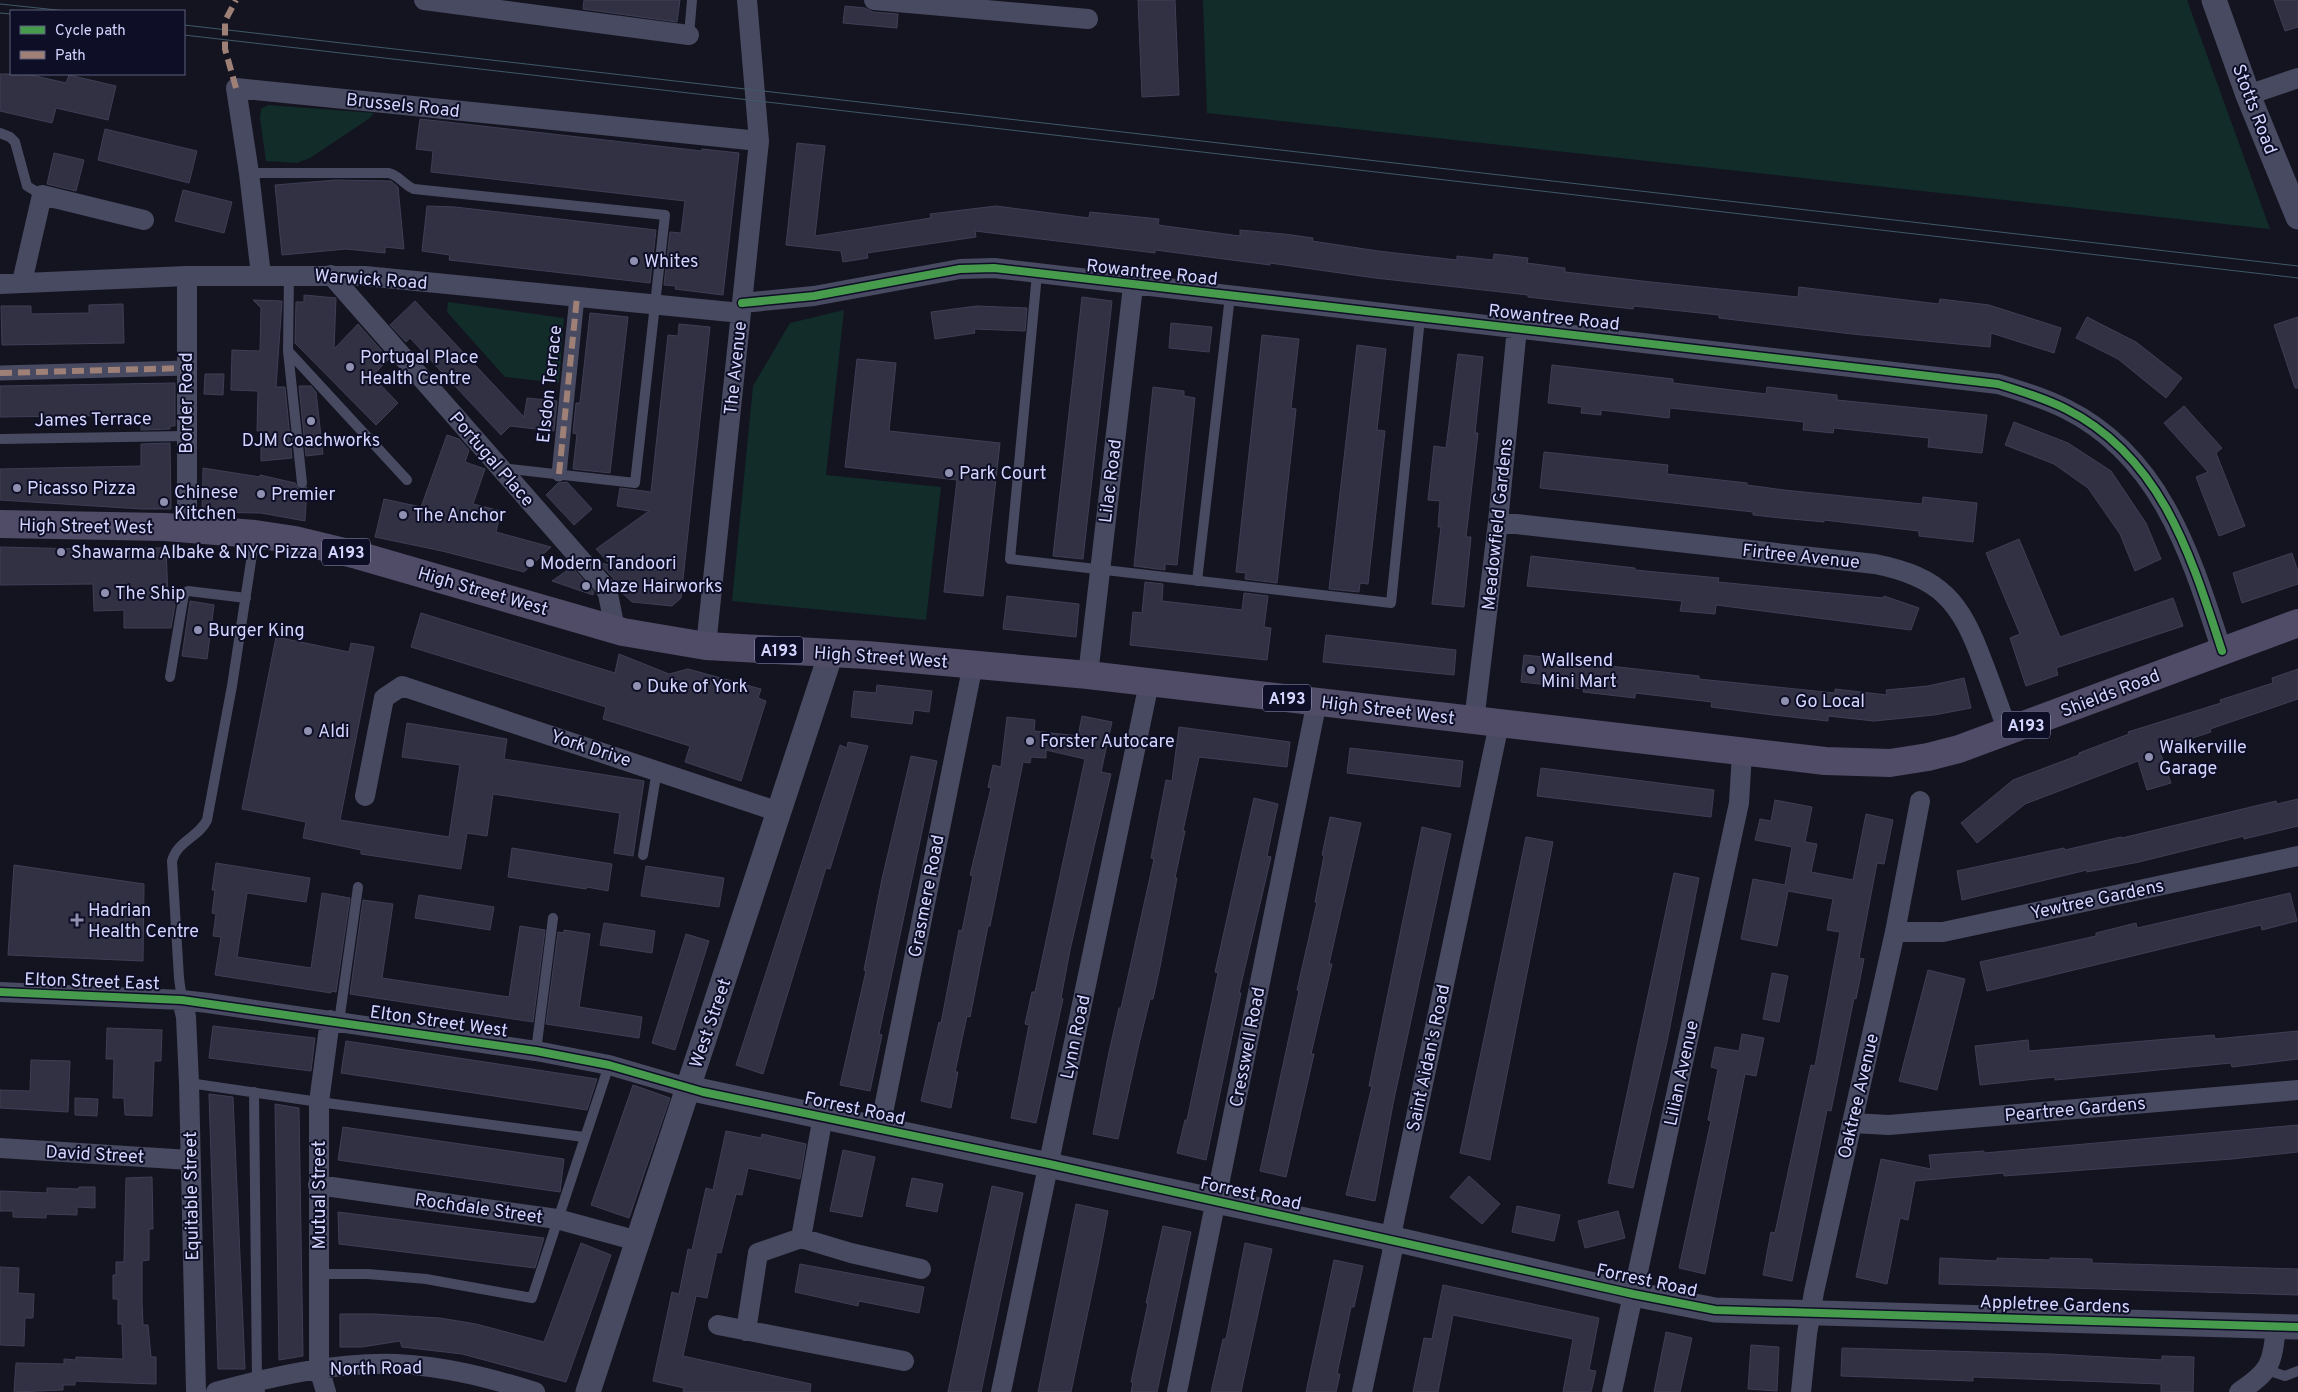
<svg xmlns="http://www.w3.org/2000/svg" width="2298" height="1392" font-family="Overpass,sans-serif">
  <rect width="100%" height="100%" fill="#141420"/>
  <path fill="#112c29" d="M1203,0H2187L2270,229L1207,113Z
    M268,105L374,113L370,118L310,158L297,163L266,161L260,118L261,109Z
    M448,302L564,318L559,383L505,377L447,312Z
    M844,310L826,475L941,487L926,620L732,601L753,386L790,323Z"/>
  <path fill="#323143" stroke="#3e3e55" d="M584,0H680L677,22L583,9Z
    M1138,0H1175L1179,95L1142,97Z
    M2274,0H2298V27L2285,31Z
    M845,6L865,8L873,12L898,14L897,28L843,23Z
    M0,74H27L66,83L69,75L116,86L108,120L56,108L52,123L0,111Z
    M420,119L702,151V149L739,153L723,295L675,289L676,286L664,285L670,232L681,233L685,201L431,172L433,151L416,149Z
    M105,129L197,151L189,183L98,160Z
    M797,143L825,146L815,236L931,218L930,214L996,206L1089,218L1090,212L1159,219L1158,225L1240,236V230L1284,234L1313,238L1312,241L1378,251L1457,260V256L1493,260L1494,254L1528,258L1527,263L1565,268V272L1651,282L1798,297L1799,287L1939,304L1940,299L1989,305L2061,328L2054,353L1991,333L1990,347L1852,334L1719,318V315L1634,306L1633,309L1562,301L1528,297V295L1375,278L1270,263V265L1155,250V253L975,231L976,237L867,253L868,258L843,262L841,251L786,245Z
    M54,153L84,160L76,191L47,184Z
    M336,180L391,181L398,187L404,249L385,247V253L346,249L282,255L275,185Z
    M183,190L232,202L224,233L175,221Z
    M427,206L455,207L656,230L650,283L449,260L450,255L422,251Z
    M304,295L336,298L334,349L358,324L389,359L372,376L398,403L376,425L295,343L296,302H304Z
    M1082,297L1112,301L1083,559L1053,556Z
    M253,300L282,301L276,387H285L292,458L261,461V431H257L258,391L231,390L232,350L260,351L261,308Z
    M415,301L524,417L527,398L557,401L554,431L510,426L501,435L410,338L406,342L390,325Z
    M123,304L124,343L2,345L1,306H31V314L89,313V305Z
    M977,306L1027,308L1025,331L974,329L975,333L935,339L931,312Z
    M590,313L628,317L610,473L573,469L577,434L573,433L576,403H580Z
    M2087,317L2136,342L2182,378L2166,398L2118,359L2076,338Z
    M2298,317V388H2295L2274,325Z
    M1171,323L1212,327L1209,352L1169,348Z
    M679,324L710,327L681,598L672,606L632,602L620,591L613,578L598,562L612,566L596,549L649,511L617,506L620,488L651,492L668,335L678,336Z
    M1262,335L1299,339L1291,408L1296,409L1277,583L1245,579L1246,573L1236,572Z
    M1357,345L1386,349L1377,430L1385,431L1368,584L1360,583L1359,592L1329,589Z
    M1458,354L1483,357L1475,433H1478L1466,537H1471L1464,607L1432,604L1441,527H1438L1440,501L1428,500L1434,446L1446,448Z
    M857,359L896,363L889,431L1000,443L983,596L944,592L957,480L845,467Z
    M1552,365L1673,379V383L1766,394L1767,387L1837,395V400L1987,415L1982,453L1928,447L1929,438L1834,428L1833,433L1803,430L1804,422L1670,408L1669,418L1601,410V415L1581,413L1582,407L1548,403Z
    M205,374H224L223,395L204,394Z
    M175,383V426H170V429L141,430V415L0,417V386Z
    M299,386H311L316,392L323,454L306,456Z
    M1153,387L1184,391V396L1195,398L1177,565L1165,564V570L1134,566Z
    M2184,406L2222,448L2216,453L2245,526L2219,536L2196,477L2208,472L2164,423Z
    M2014,422L2068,443L2111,471L2146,523L2161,559L2135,571L2120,534L2088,488L2054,464L2005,445Z
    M447,435L459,439L469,450L465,462L485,469L473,504L501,511L496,532L551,547L524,572L442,551L375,537L384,499L421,507Z
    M170,443L171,509H142L0,500V469L141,466V444Z
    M1544,452L1668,465L1667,474L1747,483V485L1784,490L1922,504L1923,497L1977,503L1973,542L1919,536V531L1824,520V522L1781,518L1753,515V512L1540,488Z
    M203,468L260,477V475L295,483L300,489L307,487L305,521L261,513L202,512Z
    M567,482L592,509L574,525L546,495L558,483Z
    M2019,539L2060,637L2173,598L2183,626L2056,668L2058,675L2026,686L2010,638L2020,634L1986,553Z
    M0,547L123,550V548H166L168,598L176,599L171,628H124V610L94,611L93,584L0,585Z
    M2292,553L2298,572V584L2242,603L2233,573Z
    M1531,556L1635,568V570L1719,578L1718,582L1883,598L1884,596L1919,608L1911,630L1716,605L1715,614L1680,611L1682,601L1527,586Z
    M572,567L594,592L593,595L552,581Z
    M1145,582L1163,584L1162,601L1242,610L1244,593L1268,596L1264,627L1271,628L1267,660L1130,645L1133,612L1142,613Z
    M1007,596L1079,604L1076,637L1003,629Z
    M190,601L214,605L207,659L182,656Z
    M421,613L615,673L619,654L669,674L688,669L761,689L758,698L766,701L741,781L685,762L690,746L603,719L606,707L411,647Z
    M1326,635L1456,650L1454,675L1323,662Z
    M276,637L349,652L351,643L374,647L340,820L449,837L460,765L402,757L407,723L507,739L504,759L644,781L633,856L614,853L620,813L493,794L487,836L467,833L461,869L361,854V850L303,838L306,822L242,809Z
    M1524,655L1574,660V662L1699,676V679L1835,693V689L1887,695L1886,690L1928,686L1964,678L1971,708L1934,715L1874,721L1828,716V721L1773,715L1711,707L1712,702L1635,693V698L1583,692L1584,689L1521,682Z
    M2298,669V699L2210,729L2211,732L2159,749L2171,783L2147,790L2138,761L2025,804L1977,843L1961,823L2013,780L2079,755V753L2129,734L2128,732L2221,703L2220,700L2273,683L2272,678Z
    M877,685L932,691L929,712L914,710L912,724L851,717L854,691L876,693Z
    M1082,716L1112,722L1101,772L1111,774L1070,950L1061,998L1063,999L1036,1123L1011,1118L1029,1025L1025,1024L1032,992H1035L1085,759L1046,750V758L1031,757L1030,763L1023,762L990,926H988L970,1017L967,1016L955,1072H958L951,1108L921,1101L939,1022L941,1023L959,930L962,931L973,876L970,875L991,788L988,787L993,765L1001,767L1007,717L1035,720L1034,731L1078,736Z
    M1179,727L1290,742L1287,767L1199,757L1183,831H1185L1175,878H1177L1160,967L1153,999H1150L1139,1044L1118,1139L1093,1134L1109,1052L1119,1008H1121L1154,859L1151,858L1166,780L1172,781Z
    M848,742L868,746L830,869L826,868L763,1074L736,1065L840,745L847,748Z
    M1350,748L1463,761L1460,787L1347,773Z
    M911,756L937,761L879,1034L882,1035L870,1091L840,1085L866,971L864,970L882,879Z
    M1541,768L1714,790L1711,817L1537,796Z
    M1254,798L1278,804L1267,856L1271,857L1239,993H1241L1206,1160L1177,1153L1185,1120H1187L1218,973L1215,972Z
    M2298,799V826L2244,839V836L2139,862L2087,872V870L1962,900L1957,871L2064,848L2065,850L2121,837L2122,838L2276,801L2277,804Z
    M1775,800L1812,807L1805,842L1817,844L1811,872L1853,880L1866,814L1893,820L1884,864L1877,863L1859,958L1864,959L1856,999L1854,998L1831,1111L1827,1110L1792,1281L1763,1275L1771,1232L1775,1233L1811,1065L1815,1066L1840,932L1827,930L1833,899L1788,891L1777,946L1741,939L1753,879L1785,885L1792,847L1755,840L1760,819L1771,821Z
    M1330,817L1361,823L1329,964H1332L1311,1054H1314L1286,1177L1260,1171L1299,991L1297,990L1317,902H1315L1324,856L1322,855Z
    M1422,827L1451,834L1393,1104L1375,1201L1346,1195L1372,1086H1369Z
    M1526,837L1553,842L1490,1160L1460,1153Z
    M512,848L612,864L608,891L587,887L586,889L508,877Z
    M216,863L310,878L306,902L247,893L237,957L311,968L322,893L350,898L336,992L331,991V993L215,975L221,937L213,936L216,914L212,913L215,890H212Z
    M14,865L144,884L143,961L8,955Z
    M646,866L724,878L719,907L641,896Z
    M1674,873L1699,878L1667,1042L1633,1188L1608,1183Z
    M2290,893L2297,921L2262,930L2261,925L1987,991L1980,962L2096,936V933L2136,923L2137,928Z
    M419,895L494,907L490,930L415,918Z
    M363,900L393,904L382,978L509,997L520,926L545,930L533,1022L350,994Z
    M604,923L655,931L652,953L600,945Z
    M564,930L590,934L579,1007L642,1017L639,1038L546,1024L558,932L564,933Z
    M686,934L709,941L675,1050L652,1043Z
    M1928,970L1965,979L1937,1090L1899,1081Z
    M1772,973L1788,976L1779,1022L1763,1019Z
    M213,1026L315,1038L311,1071L209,1058Z
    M107,1028L162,1030L161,1061H154L152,1116L125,1115L124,1098H113L114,1059H106Z
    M2298,1031V1059L2232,1067L2231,1063L2055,1080V1077L1980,1085L1975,1046L2028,1040L2029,1051L2214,1035L2215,1039Z
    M1742,1034L1764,1038L1756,1076L1745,1074L1705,1274L1679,1268L1711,1121L1708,1120L1718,1069L1711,1067L1715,1047L1739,1051Z
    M346,1041L597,1079L587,1110L341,1073Z
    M31,1060L70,1061L68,1112L0,1108V1090L30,1091Z
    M633,1085L670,1098L629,1218L591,1205Z
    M209,1094L233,1097L245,1369H218Z
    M75,1098L98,1099L97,1116L75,1115Z
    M275,1104L299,1108L303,1356L279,1360Z
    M2298,1125V1152L2232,1159L2004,1176V1173L1915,1181L1908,1220L1900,1218L1887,1284L1856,1277L1881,1159L1931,1169L1929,1155L1984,1151V1153Z
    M343,1127L564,1159L560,1192L338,1160Z
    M726,1131L761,1138L762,1134L806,1144L800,1179L748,1168L742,1195L736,1194L721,1253L717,1252L707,1298L696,1296L683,1356L811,1384L810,1392H683L684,1388L653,1381L672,1292L679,1294L688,1249L692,1250L706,1188L713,1190Z
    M843,1150L875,1157L862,1217L830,1211Z
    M1469,1176L1500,1204L1482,1224L1450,1197Z
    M152,1177L153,1229H149V1260L142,1261V1301L143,1325H148L151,1357H156V1384L75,1381V1385H63V1390L14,1392L16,1363L64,1364V1359L76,1360V1357L123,1359L122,1324H118V1299H113V1275H116V1262H124L126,1178Z
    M912,1178L943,1184L937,1212L906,1206Z
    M992,1186L1023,1193L981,1392H948Z
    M79,1187H95V1208L77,1207V1215L46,1214V1218L13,1217V1211H0V1191L47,1193V1188L79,1189Z
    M1076,1204L1108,1211L1098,1264L1071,1392H1038Z
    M1517,1206L1560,1215L1554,1241L1512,1232Z
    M1618,1211L1625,1238L1585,1248L1578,1221Z
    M338,1212L544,1238L535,1268L339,1244Z
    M1163,1226L1191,1232L1157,1392H1131L1133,1382H1131L1148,1303H1146Z
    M581,1243L611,1255L566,1382L462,1354L402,1347L400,1341L362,1347H340V1314H374L440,1318L476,1324L544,1342Z
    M1245,1243L1272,1249L1241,1392H1211L1223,1339H1226Z
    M1940,1258L1997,1261V1258L2050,1260V1258L2092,1259V1263L2298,1269V1295L1939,1284Z
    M1334,1260L1363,1266L1354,1307H1351L1337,1374H1340L1336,1392H1306Z
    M800,1264L924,1287L919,1313L859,1301L858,1306L795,1292Z
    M0,1267L19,1268L18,1293L34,1294L33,1318H25L24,1346L0,1345Z
    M1443,1285L1599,1318L1589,1370L1596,1371L1591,1392H1563L1573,1339L1453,1315L1438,1392H1413L1424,1338L1432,1339Z
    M1666,1332L1692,1338L1680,1392H1654Z
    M1751,1345L1779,1347L1777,1391L1748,1389Z
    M1842,1348L2050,1354L2162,1360V1356L2194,1357L2193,1392H2161V1384L1973,1377V1381L1841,1376Z"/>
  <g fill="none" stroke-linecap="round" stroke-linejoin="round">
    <path stroke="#484a61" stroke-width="10" d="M689,35L692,0
      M0,133L10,137L15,142L27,186L42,195
      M249,173H389C400,176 404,185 414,189L665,215L635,483L502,468
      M1037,274L1010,559L1391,603L1420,318
      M289,275L288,351L407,480
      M288,351L302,483
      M0,439L186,436
      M1197,581L1230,296
      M170,677L184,594L188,591L246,598
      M643,855L657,770
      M182,1000L179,978L172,861C177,841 199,837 207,820L232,686L255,535
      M339,1022L358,887
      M536,1051L553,918
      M189,1083L319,1102L584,1137
      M254,1092L257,1382L260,1392
      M318,1274H368L426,1279L532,1298L609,1065
      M2267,1370L2285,1376L2298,1371"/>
    <path stroke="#484a61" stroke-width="15" d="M0,373L186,368
      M559,474L577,297"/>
    <path stroke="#484a61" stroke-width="20" d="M424,0L689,35
      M874,0L1088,19
      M2248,95L2298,78
      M261,275L249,173L236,88L759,141
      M331,275L604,586L608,594L615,629
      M187,276V529
      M22,282L42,195L144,220
      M0,284L187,276H365L741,313
      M742,303L814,296L960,269L994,268L1998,384C2021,391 2044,398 2066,409C2162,457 2191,556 2222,651
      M1498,522L1875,564C1941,577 1961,602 1983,663C1992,686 2000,709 2008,732
      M706,646L759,141L747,0
      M1088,675L1133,286
      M1474,721L1498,522L1517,328
      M365,796L384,698L402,686L779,812
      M1895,932H1943L2298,856
      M0,992L182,1000L208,1003L536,1051L609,1065L688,1088
      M182,1000L186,1017L189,1083L196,1392
      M1852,1123L1889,1125L2298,1090
      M880,1128L973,664
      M0,1148L190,1160
      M318,1185L557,1219L638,1241
      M801,1238L823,1116
      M718,1325L904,1361
      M746,1331L758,1253L801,1238L851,1253L921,1269
      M216,1392C274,1376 336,1362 397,1364C444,1366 490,1378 535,1392
      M326,1392L319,1369V1102L330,1020
      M1001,1392L1149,683
      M1177,1392L1317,701
      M1362,1392L1392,1253L1393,1226L1499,724
      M1612,1392L1739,803L1742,753
      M1801,1392L1807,1334L1814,1292L1895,932L1920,801
      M2239,1392C2271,1371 2272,1364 2276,1327"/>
    <path stroke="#484a61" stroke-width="25" d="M2214,0L2248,95L2298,217
      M688,1088L1394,1239L1633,1294L1715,1310L2298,1327
      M588,1392L831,653"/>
    <path stroke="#504b67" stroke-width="28" d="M0,524L165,527L255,534L295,540L357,555L623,632L706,646L867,655L1088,675L1825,761L1890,763L1928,757L1959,749L2298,623"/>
    <path stroke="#3e5a67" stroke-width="1" d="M0,4L66,11
      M0,13L11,14
      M184,25L2298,266
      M184,35L2298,278"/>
    <path stroke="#9e8076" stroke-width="6" stroke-dasharray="12 6" stroke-linecap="butt" d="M236,88L225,49V21L236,0
      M0,373L186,368
      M559,474L577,297"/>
    <defs>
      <path id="cycleway" d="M742,303L814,296L960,269L994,268L1998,384C2021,391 2044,398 2066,409C2162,457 2191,556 2222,651
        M0,992L182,1000L536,1051L609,1065L703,1092L1049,1164L1633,1294L1715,1310L2298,1327"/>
    </defs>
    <use href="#cycleway" stroke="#0e0e26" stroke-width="11"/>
    <use href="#cycleway" stroke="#469c4c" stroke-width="8"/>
  </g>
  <g fill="#9091b1" stroke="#0e0e26" stroke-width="2">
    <circle cx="634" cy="261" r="5"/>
    <circle cx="350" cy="367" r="5"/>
    <circle cx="311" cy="421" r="5"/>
    <circle cx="949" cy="473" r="5"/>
    <circle cx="17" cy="488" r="5"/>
    <circle cx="261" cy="494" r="5"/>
    <circle cx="164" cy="502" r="5"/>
    <circle cx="403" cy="515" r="5"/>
    <circle cx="61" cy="552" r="5"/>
    <circle cx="530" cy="563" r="5"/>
    <circle cx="586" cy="586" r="5"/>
    <circle cx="105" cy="593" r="5"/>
    <circle cx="198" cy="630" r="5"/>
    <circle cx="1531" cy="670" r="5"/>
    <circle cx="637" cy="686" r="5"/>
    <circle cx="1785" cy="701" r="5"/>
    <circle cx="308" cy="731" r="5"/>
    <circle cx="1030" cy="741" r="5"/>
    <circle cx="2149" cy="757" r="5"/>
    <path d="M74.5 912.5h5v5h5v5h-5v5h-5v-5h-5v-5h5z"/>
  </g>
  <g text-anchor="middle" stroke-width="4" stroke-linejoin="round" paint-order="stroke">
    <g fill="#0e0e26" stroke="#9899be" stroke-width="1">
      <rect x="322" y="538.5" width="48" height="27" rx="4"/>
      <rect x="755" y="636.5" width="48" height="27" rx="4"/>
      <rect x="1263" y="684.5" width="48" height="27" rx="4"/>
      <rect x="2002" y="711.5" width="48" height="27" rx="4"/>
    </g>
    <g font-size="16" font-weight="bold" fill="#d3d5ff">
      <text x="346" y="558">A193</text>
      <text x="779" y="656">A193</text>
      <text x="1287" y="704">A193</text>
      <text x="2026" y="731">A193</text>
    </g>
    <g font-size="18" fill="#d3d5ff" stroke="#0e0e26">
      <text transform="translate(403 105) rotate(6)" y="6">Brussels Road</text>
      <text transform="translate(2255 109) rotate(69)" y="6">Stotts Road</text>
      <text transform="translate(1152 272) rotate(6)" y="6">Rowantree Road</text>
      <text transform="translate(371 279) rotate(4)" y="6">Warwick Road</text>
      <text transform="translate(1554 317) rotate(6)" y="6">Rowantree Road</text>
      <text transform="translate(735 368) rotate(-84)" y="6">The Avenue</text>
      <text transform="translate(549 384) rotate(-84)" y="6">Elsdon Terrace</text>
      <text transform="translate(186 403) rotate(-90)" y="6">Border Road</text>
      <text transform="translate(93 419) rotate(-1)" y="6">James Terrace</text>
      <text transform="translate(492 459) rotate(49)" y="6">Portugal Place</text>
      <text transform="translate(1110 481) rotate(-83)" y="6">Lilac Road</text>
      <text transform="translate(1497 524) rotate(-84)" y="6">Meadowfield Gardens</text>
      <text transform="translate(86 526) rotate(1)" y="6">High Street West</text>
      <text transform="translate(1801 556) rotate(6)" y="6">Firtree Avenue</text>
      <text transform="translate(483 591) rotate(16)" y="6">High Street West</text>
      <text transform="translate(881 657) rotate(4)" y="6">High Street West</text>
      <text transform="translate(2110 693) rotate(-21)" y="6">Shields Road</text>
      <text transform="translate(1388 710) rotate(7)" y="6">High Street West</text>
      <text transform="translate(591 748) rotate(18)" y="6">York Drive</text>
      <text transform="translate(926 896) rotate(-79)" y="6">Grasmere Road</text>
      <text transform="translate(2097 899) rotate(-12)" y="6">Yewtree Gardens</text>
      <text transform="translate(92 981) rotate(2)" y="6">Elton Street East</text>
      <text transform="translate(439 1021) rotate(8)" y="6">Elton Street West</text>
      <text transform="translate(710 1023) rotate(-71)" y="6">West Street</text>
      <text transform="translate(1075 1037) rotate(-78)" y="6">Lynn Road</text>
      <text transform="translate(1247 1047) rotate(-79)" y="6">Cresswell Road</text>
      <text transform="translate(1428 1058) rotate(-78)" y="6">Saint Aidan's Road</text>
      <text transform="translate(1681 1073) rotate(-78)" y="6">Lilian Avenue</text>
      <text transform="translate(1858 1096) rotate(-77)" y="6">Oaktree Avenue</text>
      <text transform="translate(855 1108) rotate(12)" y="6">Forrest Road</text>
      <text transform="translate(2075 1109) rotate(-5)" y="6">Peartree Gardens</text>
      <text transform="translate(95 1154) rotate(3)" y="6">David Street</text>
      <text transform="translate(1251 1193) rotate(12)" y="6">Forrest Road</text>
      <text transform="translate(319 1195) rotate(-90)" y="6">Mutual Street</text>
      <text transform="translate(191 1196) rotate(-91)" y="6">Equitable Street</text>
      <text transform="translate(479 1208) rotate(8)" y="6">Rochdale Street</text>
      <text transform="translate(1647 1280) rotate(12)" y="6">Forrest Road</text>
      <text transform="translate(2055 1304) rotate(2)" y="6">Appletree Gardens</text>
      <text transform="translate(376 1368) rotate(-1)" y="6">North Road</text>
    </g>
    <g font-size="18" fill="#d3d5ff" stroke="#0e0e26" text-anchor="start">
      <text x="644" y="267">Whites</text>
      <text x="360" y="363">Portugal Place<tspan x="360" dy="21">Health Centre</tspan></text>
      <text x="311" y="446" text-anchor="middle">DJM Coachworks</text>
      <text x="959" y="479">Park Court</text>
      <text x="27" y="494">Picasso Pizza</text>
      <text x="174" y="498">Chinese<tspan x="174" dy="21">Kitchen</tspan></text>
      <text x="271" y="500">Premier</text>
      <text x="413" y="521">The Anchor</text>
      <text x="71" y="558">Shawarma Albake &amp; NYC Pizza</text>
      <text x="540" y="569">Modern Tandoori</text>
      <text x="596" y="592">Maze Hairworks</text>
      <text x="115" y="599">The Ship</text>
      <text x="208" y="636">Burger King</text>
      <text x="1541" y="666">Wallsend<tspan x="1541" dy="21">Mini Mart</tspan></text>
      <text x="647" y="692">Duke of York</text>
      <text x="1795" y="707">Go Local</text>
      <text x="318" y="737">Aldi</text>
      <text x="1040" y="747">Forster Autocare</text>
      <text x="2159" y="753">Walkerville<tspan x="2159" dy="21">Garage</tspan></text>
      <text x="88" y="916">Hadrian<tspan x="88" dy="21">Health Centre</tspan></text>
    </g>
  </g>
  <rect x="10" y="10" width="175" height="65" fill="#0e0e26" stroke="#5d5e7d"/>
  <rect x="20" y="26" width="25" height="8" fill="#469c4c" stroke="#5d5e7d"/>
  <text x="55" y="35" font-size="15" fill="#d3d5ff">Cycle path</text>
  <rect x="20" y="51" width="25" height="8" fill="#9e8076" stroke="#5d5e7d"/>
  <text x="55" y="60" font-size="15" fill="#d3d5ff">Path</text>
</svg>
